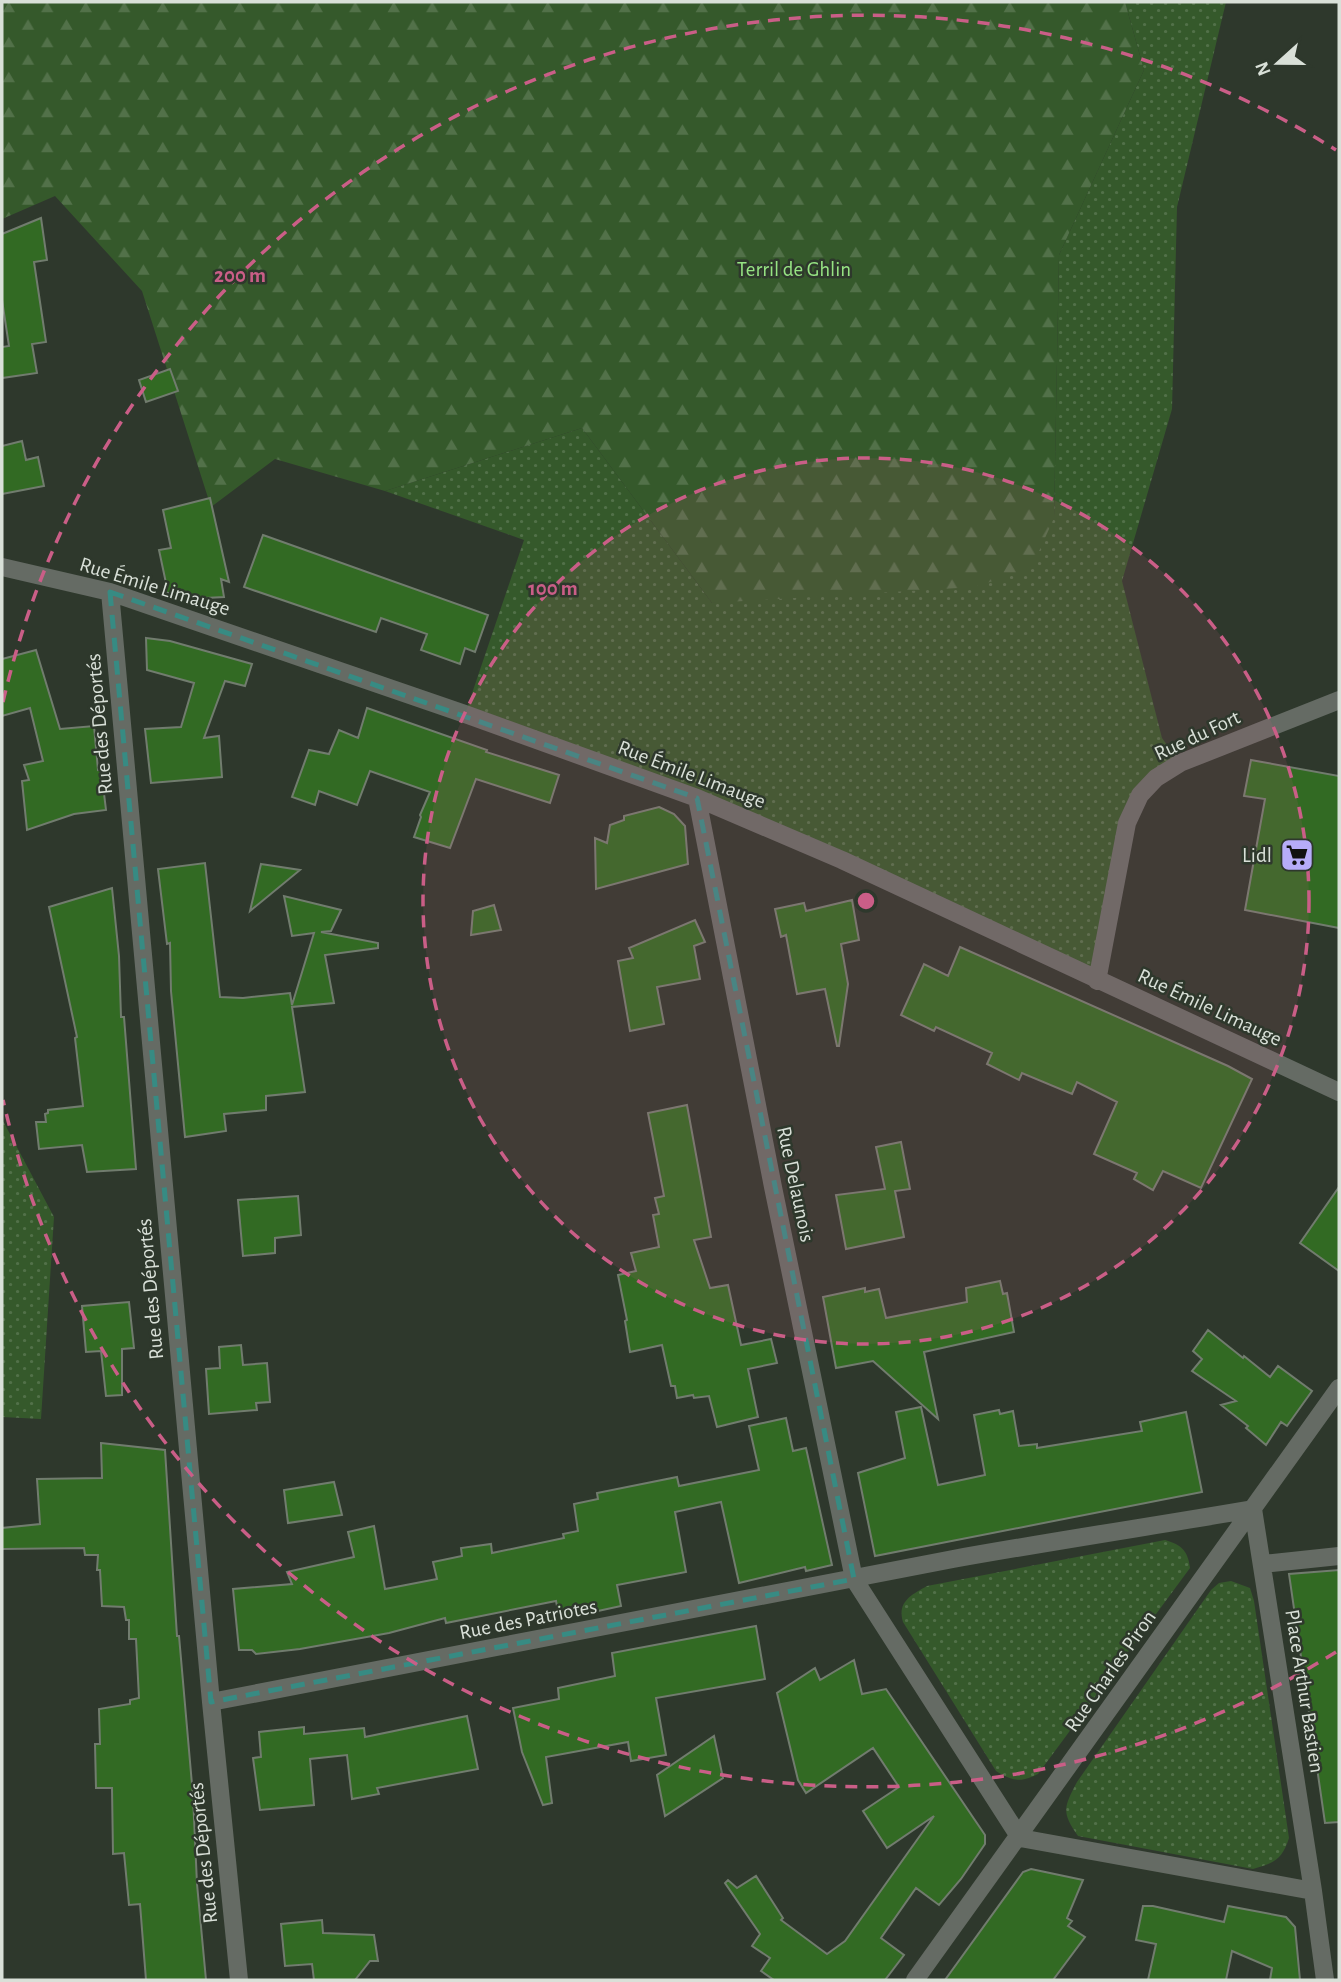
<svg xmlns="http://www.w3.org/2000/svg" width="1341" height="1982" font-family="'Alegreya Sans',sans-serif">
  <defs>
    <pattern id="green-dots" width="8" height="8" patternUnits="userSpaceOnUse" patternTransform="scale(1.75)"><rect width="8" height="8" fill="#35592b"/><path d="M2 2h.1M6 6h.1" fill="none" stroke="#527149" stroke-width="1.8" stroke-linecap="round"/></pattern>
    <pattern id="forest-firs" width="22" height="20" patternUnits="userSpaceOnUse" patternTransform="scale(1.75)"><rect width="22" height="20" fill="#35592b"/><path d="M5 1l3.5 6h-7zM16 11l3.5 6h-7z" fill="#527149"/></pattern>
  </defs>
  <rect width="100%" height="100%" fill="#2e382c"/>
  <path fill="url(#green-dots)" d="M1125,2H1226L1177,207L1172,409L1122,581L1162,738L1180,763L1140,795L1097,981L842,860L465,714L524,540L385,491L582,428L712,603L1054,518L1059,255L1144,70Z
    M2,1119L54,1217L41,1419L2,1417Z
    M1165,1540C1182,1545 1188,1551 1190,1568L1038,1774C1021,1783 1012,1781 996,1771L903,1622C897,1602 911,1595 927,1586Z
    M1231,1581L1250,1588L1254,1601L1289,1838C1282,1860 1274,1863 1253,1869L1078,1836C1061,1812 1064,1807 1077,1782L1211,1590L1219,1583Z"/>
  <path fill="url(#forest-firs)" d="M2,2H1125L1144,70L1059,255L1054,518L1031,569L974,587L712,603L582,428L385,491L275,459L211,507L142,291L55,196L2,219Z"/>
  <path fill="#326a23" stroke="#717c6e" stroke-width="2" d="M41,218L47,260L34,262L46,342L32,344L37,373L2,378V347L9,346L2,300V234Z
    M170,369L178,391L146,402L139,380Z
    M22,441L26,460L38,457L44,486L2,494V446Z
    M210,498L229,582L221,579L224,597L186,599L165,592L166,583L159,550L171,548L163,510Z
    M263,535L488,615L475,652L465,648L460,664L421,650L427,634L381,618L376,632L244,587Z
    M146,638L170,641L252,664L245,686L225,681L204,738L219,736L222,777L151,783L145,729L181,727L194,683L147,670Z
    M36,650L60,729L94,726L98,770L101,769L106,810L74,814L27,830L22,781L29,780L24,765L43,761L30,708L2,716V659Z
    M367,708L487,750L486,752L559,775L550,803L476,779L450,848L414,837L421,817L420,815L430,792L370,771L357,805L319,791L315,805L292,797L309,750L329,754L339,730L358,738Z
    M1251,760L1339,776V928L1245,910L1265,799L1244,796Z
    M659,807L674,814L685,826L688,864L596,889L595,838L607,843L610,825L624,820V816Z
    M205,863L220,997L243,998L290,993L292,1005L314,933L292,936L284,896L341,910L331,931L321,932L378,943V948L325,955L334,1003L292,1007L305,1092L266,1096V1110L224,1114L226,1131L185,1137L171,991L170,943L167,944L158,869Z
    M261,864L300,870L250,911Z
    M112,888L119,956L121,1017H124L136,1169L87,1172L82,1145L39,1149L36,1122H46L45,1114L48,1113V1110L83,1106L75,1038L77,1037L49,907Z
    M852,900L859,940L841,944L848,984L839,1046H837L825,989L797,994L786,935L781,937L775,909L804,903L806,911Z
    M494,905L501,930L471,935L473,911Z
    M695,920L705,942L694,946L700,979L657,987L664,1024L630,1031L618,961L633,958L629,948Z
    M960,947L1228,1066L1252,1079L1201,1188L1163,1171L1153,1190L1134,1179L1137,1173L1094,1154L1117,1102L1077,1082L1072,1094L1022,1073L1019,1080L987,1064L992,1053L936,1027L934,1031L901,1015L924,964L948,976Z
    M687,1105L711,1237L694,1240L710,1288L728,1285L741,1345L771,1339L777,1363L748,1369L758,1417L717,1427L709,1396L694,1398L693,1395L677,1398L675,1386H671L662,1345L630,1352L625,1321L627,1320L618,1275L636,1271L631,1253L659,1247L653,1215L659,1214L655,1198L664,1196L648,1113Z
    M901,1142L910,1189L895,1191L904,1237L846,1249L836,1195L885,1189L876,1147Z
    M1339,1187V1271L1300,1243Z
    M298,1196L301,1235L275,1238V1253L243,1256L238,1200Z
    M1000,1281L1003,1294L1007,1293L1014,1332L924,1352L938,1419L873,1361L836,1368L823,1297L865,1288V1292L879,1289L886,1318L967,1302L966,1288Z
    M129,1302L134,1348L122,1349V1395L106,1396L101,1351L86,1352L82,1306Z
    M1208,1330L1243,1358L1244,1356L1270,1377L1278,1366L1312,1391L1287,1426L1281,1422L1266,1445L1246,1428L1248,1426L1221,1405L1236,1401L1192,1371L1202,1359L1193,1351Z
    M241,1345L243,1365L267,1363L270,1402L256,1403L257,1410L209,1414L206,1369L220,1368L219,1347Z
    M921,1407L938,1485L985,1475L974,1415L999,1410L1000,1414L1013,1411L1019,1446L1037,1444V1448L1142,1431L1140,1422L1186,1412L1202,1492L875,1556L858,1473L905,1458L896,1412Z
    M786,1418L793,1451L806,1448L832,1565L806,1571L805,1567L739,1583L721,1502L675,1512L686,1572L617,1585L621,1606L598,1611L559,1616L556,1601L446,1623L445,1618L389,1633L300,1649L256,1654L252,1650H239L233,1589L292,1584L287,1572L354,1557L348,1532L374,1526L385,1589L437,1579L433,1562L462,1556L461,1548L491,1544L492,1553L564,1538L563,1534L578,1531L574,1504L598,1499L597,1493L677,1477L679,1486L759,1470L749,1426Z
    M101,1443L165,1450L177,1636H179L193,1796L197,1884L206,1980H146L140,1904L129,1905L124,1853L113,1854L112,1788H96L95,1744H100L99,1709L130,1704V1700L139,1698L136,1639H129V1620H126L124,1607L102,1606L100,1570H97L98,1555H85L84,1548L2,1549V1528L40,1524L37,1479L102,1478Z
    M334,1482L342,1515L288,1523L284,1490Z
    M1339,1570V1822L1325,1823L1289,1574Z
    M756,1626L765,1679L656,1698L666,1755L631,1761L628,1742L546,1757L552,1803L543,1805L522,1752L513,1708L559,1699L558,1688L615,1676L612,1653Z
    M854,1660L862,1694L886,1689L985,1835V1844L961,1879L939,1905L916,1888L881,1938L904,1955L885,1980H774L761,1971L770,1958L752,1946L760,1934L725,1883L728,1880L737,1888L756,1876L783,1918L781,1920L827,1954L845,1941L934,1816L887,1848L863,1811L899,1787L873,1748L806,1793L798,1780L777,1693L815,1668L820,1680Z
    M467,1716L478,1769L377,1788L379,1794L352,1799L347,1755L310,1759L314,1805L260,1810L253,1758L261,1757L259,1732L304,1727V1734L364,1728L365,1737Z
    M714,1736L723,1778L665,1816L657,1775Z
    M1031,1869L1083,1880L1067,1918L1072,1921L1068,1926L1085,1937L1053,1980H945L1023,1872Z
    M1143,1906H1153L1224,1922L1228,1906L1286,1917L1295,1927L1300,1980H1270L1272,1968L1232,1951L1226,1980H1148L1156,1944L1136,1940Z
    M322,1920L323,1933L374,1935L378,1961H370L355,1980H314L312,1964L285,1966L281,1924Z"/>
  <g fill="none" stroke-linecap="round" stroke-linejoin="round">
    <path stroke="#656b64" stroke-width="18" d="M2,567L110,592L465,714L697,798L842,860L1339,1092
      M110,592L211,1702L239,1980
      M1097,981L1127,823L1140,795L1156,778L1180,763L1339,700
      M1263,1564L1339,1556
      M211,1702C458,1655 706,1606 953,1559C1053,1541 1153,1526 1253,1509L1313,1891L1020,1838L854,1579L773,1187L697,798
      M1313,1891L1325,1980
      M915,1980L1339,1388"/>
  </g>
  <path fill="none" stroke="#378b83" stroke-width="5" stroke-dasharray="14 9" stroke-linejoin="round" d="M110,592L697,798L854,1579L211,1702Z"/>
  <circle cx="866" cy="901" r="443" fill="#ca5e87" fill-opacity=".12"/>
  <g fill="none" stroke="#ca5e87" stroke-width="3.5" stroke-dasharray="12 9">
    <circle cx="866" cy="901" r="443"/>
    <path d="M1336 1652A886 886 0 0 1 3 1100M3 702A886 886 0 0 1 1336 150"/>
  </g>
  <defs>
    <symbol id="supermarket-square" viewBox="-11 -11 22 22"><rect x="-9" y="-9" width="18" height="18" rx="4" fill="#b6acf8" stroke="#2e382c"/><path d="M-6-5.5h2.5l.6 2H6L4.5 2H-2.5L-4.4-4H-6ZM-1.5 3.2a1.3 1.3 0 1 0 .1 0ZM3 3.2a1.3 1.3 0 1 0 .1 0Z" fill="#111"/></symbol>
  </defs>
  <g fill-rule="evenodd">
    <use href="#supermarket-square" x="1278" y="836" width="38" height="38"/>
  </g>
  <g text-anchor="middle" stroke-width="5" stroke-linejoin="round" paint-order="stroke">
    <g font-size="21" fill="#96e383" stroke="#2e382c">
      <text x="794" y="276">Terril de Ghlin</text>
    </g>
    <g font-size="21" fill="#d9e0d8" stroke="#2e382c">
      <text transform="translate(155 586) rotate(17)" y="7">Rue Émile Limauge</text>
      <text transform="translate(99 724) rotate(-95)" y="7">Rue des Déportés</text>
      <text transform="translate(1197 735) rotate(-25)" y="7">Rue du Fort</text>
      <text transform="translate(692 774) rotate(21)" y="7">Rue Émile Limauge</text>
      <text transform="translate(1210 1007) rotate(25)" y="7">Rue Émile Limauge</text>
      <text transform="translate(796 1184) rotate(78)" y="7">Rue Delaunois</text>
      <text transform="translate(150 1289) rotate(-95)" y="7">Rue des Déportés</text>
      <text transform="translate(528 1619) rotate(-11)" y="7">Rue des Patriotes</text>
      <text transform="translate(1110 1671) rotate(-55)" y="7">Rue Charles Piron</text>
      <text transform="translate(1305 1691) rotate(81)" y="7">Place Arthur Bastien</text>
      <text transform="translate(203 1853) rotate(-96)" y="7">Rue des Déportés</text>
    </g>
    <g font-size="21" fill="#d9e0d8" stroke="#2e382c" text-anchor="end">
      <text x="1272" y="862">Lidl</text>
    </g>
  </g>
  <circle cx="866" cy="901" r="10" fill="#ca5e87" stroke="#2e382c" stroke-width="3.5"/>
  <g font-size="21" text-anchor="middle" font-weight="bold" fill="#ca5e87" stroke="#2e382c" stroke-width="5" stroke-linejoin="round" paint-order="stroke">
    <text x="240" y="282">200 m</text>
    <text x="553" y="595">100 m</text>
  </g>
  <rect width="1341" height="1982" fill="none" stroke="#d9e0d8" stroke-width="7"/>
  <g transform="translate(1278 63) rotate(249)" stroke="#2e382c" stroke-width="5" paint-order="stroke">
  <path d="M0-5L12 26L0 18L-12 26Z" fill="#d9e0d8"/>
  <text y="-10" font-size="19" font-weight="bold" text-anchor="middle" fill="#d9e0d8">N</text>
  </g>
</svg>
